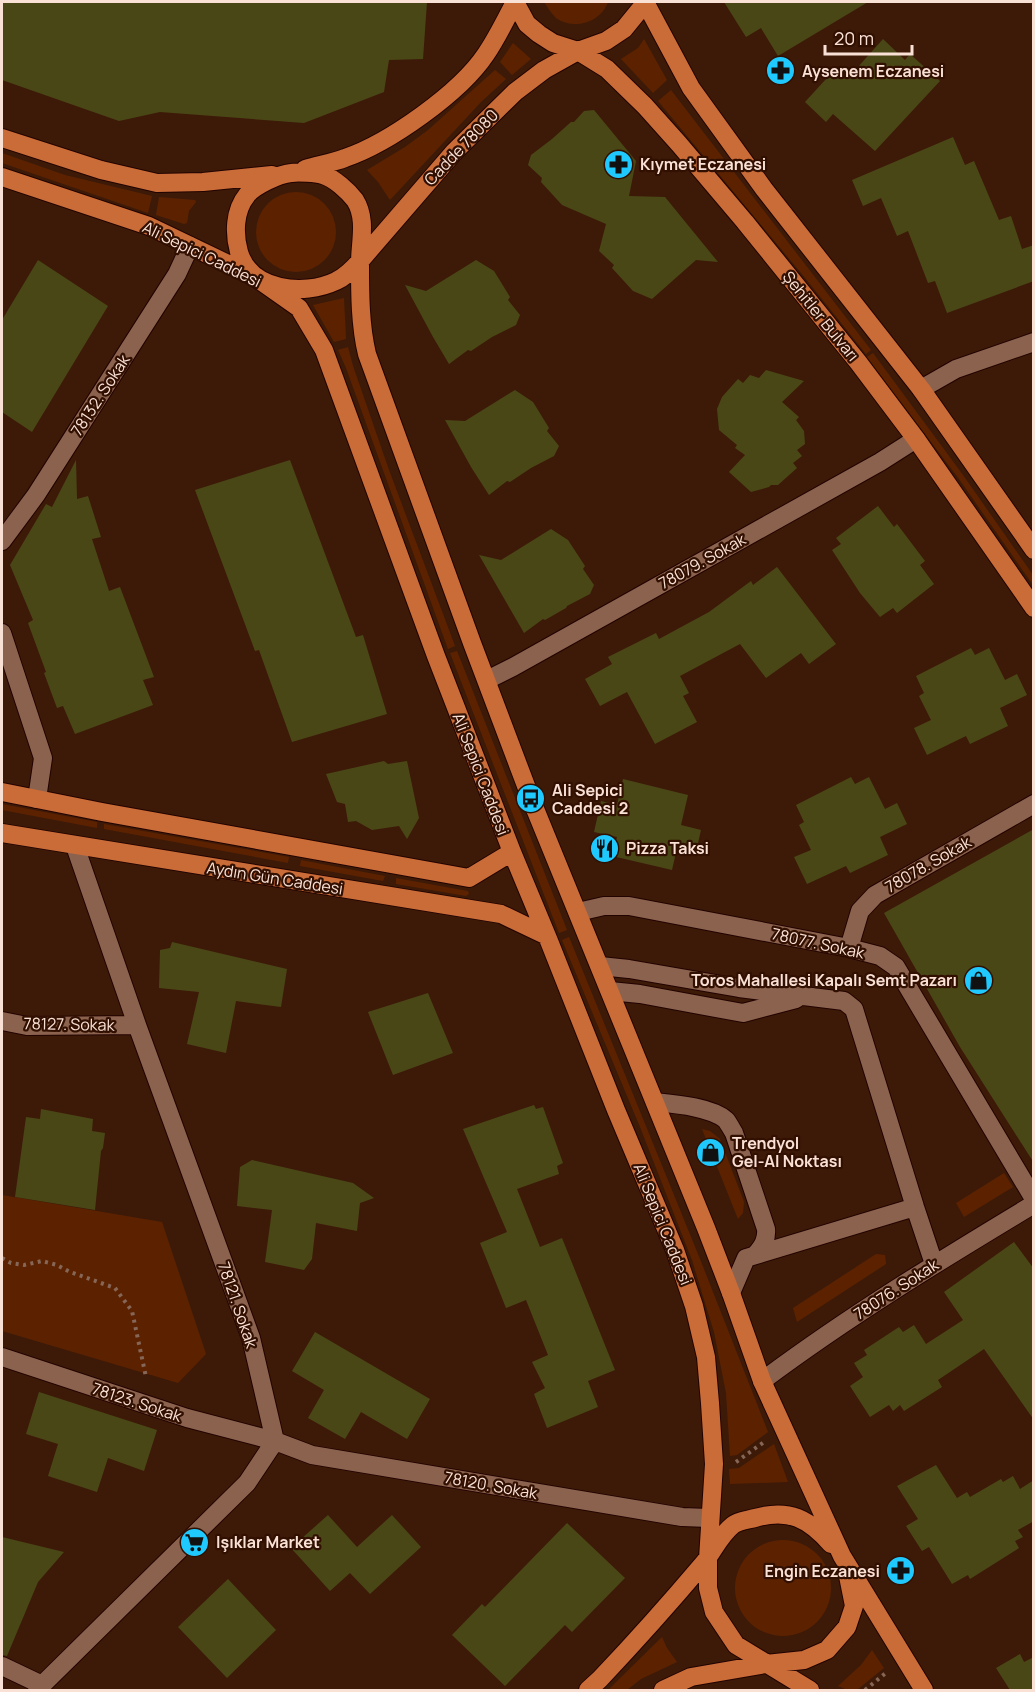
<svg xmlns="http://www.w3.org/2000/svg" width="1035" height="1692" font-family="Manrope,sans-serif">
  <rect width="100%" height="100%" fill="#3d1a08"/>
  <path fill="#5c2200" d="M544,2H608C601,22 574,31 556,18C551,13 548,8 544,2Z
    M644,39L667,80L653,93L621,59L638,48Z
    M513,43L531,59L512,75L500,62Z
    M495,70L506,79L481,102L390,200L378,182L367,170L405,147L428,130Z
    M671,90L871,350L866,354L806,279L658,101Z
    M2,153L65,175L152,196L148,213L2,163Z
    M256 232a40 40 0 1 1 80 0a40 40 0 1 1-80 0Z
    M159,197L195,200L196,202L189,211L187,223L184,224L156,215Z
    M344,298L346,339L334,342L313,305Z
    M348,347L353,366L389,470L455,646L448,649L346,368L338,350Z
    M873,353L963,475L1033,575V585L959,479L867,357Z
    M457,651L567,930L559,933L450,653Z
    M2,804L97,822V828L2,810Z
    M104,824L289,857L288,863L104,829Z
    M301,860L385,876L383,881L300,866Z
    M396,878L468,891L469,894L466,896L396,884Z
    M569,937L700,1259L768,1432L737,1455L730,1456L726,1393L714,1332L692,1260L640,1127L562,940Z
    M702,1129L710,1131L720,1139L744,1202L743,1213L738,1219Z
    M1004,1173L1013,1187L964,1217L956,1203Z
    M2,1195L162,1222L206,1354L178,1383L2,1331Z
    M876,1254L885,1255L886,1264L797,1322L793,1308Z
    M774,1444L788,1482L730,1484L729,1469L739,1468Z
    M735 1588a48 48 0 1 1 96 0a48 48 0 1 1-96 0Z
    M662,1637L667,1648L677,1662L641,1679L627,1690H608Z
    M872,1650L884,1668L857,1690H847L838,1686L861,1665Z"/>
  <path fill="#4a4717" d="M2,2H427L423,59L389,60L384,92L304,123L160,112L119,121L2,80Z
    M724,2H868L778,56L761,28L746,37Z
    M883,39L905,60L910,54L940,81L875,151L833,114L826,122L805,102L836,68L848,78Z
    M594,110L636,161L629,196L665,197L718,262L696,260L652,299L633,291L612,268L614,265L599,251L606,224L562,205L541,182L542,178L528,165L531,155L552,139L571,122H574L584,111Z
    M953,137L965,165L974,161L999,220L1011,216L1022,249L1034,245V281L947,313L935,281L928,283L908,231L897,236L881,198L863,206L852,180Z
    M38,260L108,306L32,432L2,412V320Z
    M476,260L494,271L510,297L508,300L520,315L516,325L492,337L471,351L468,350L449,364L433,337L405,285L426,291Z
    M766,370L804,381L782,402L799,417L796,420L804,431L805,444L797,450L802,456L793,463L797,468L778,485H771L769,487L751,492L729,472L745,455L735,448L737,445L719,430L717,409L722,397L738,379L743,383L750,375L759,378Z
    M515,390L533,402L549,428L547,431L559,446L554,456L531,468L510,482L507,481L489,495L471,467L445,420L465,421Z
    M76,460L77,499L88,496L101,537L92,539L109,591L120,587L154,677L143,680L153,705L75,734L63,706L57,708L44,673L46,672L28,623L33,620L10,565L46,504L52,507Z
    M290,460L356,637L363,635L387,714L292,742L259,650L255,651L195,490Z
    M878,506L894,527L897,524L925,561L920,565L934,584L897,613L893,608L880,617L860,593L832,550L841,544L836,538Z
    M551,529L568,540L585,566L583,569L594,585L590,594L567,606L566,608L545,620L543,619L524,633L479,555L501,560Z
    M777,567L836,644L809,664L801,653L766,678L740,644L680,676L689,693L683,696L697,722L655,744L627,692L600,706L585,679L612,664L608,657L656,633L659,639L709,612L751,581L753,585Z
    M971,648L975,655L989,648L1005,680L1017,674L1027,695L1000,708L1008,726L970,744L966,736L927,755L914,728L931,720L919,696L924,693L916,676Z
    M384,761L388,764L407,761L419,818L407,839L399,826L372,830L356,821L348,822L345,804L337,802L326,774Z
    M851,777L855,784L869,777L885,809L897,803L907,824L880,837L888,855L850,873L846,866L807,884L794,857L811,850L799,825L804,822L796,805Z
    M623,779L688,795L681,825L701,830L696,852L677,848L672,870L612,856L617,837L594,832L601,801L617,805Z
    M1034,829V1163L960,1047L884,913Z
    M172,942L287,969L281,1007L236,1001L226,1053L187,1044L199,992L159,988L160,950L170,948Z
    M428,993L453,1053L393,1075L368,1012Z
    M534,1105L536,1109L543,1107L563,1163L557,1166L559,1174L517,1189L540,1247L562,1238L615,1370L588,1381L598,1407L547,1428L534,1394L545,1388L532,1362L548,1355L526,1300L506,1308L480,1243L507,1232L463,1129Z
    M41,1109L93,1119L92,1131L105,1133L103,1148L101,1151L95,1210L15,1197L26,1117L40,1119Z
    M252,1160L353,1183L374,1198L360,1203L357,1231L316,1223L312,1259L304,1270L265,1262L272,1210L237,1206L240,1167Z
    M1014,1242L1034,1269V1420L984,1349L938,1380L942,1387L904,1411L900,1405L893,1411L889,1405L870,1417L850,1386L863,1377L854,1363L867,1355L864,1350L899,1327L903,1332L914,1325L926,1344L963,1320L944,1292Z
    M315,1332L430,1399L407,1439L361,1412L345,1439L308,1418L324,1390L292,1371Z
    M39,1392L157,1430L144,1471L108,1458L97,1492L48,1476L58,1444L26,1434Z
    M936,1465L957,1498L967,1492L970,1497L1001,1479L1003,1482L1013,1476L1020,1489L1034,1480V1521L1018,1530L1023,1537L1015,1541L1019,1548L970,1579L968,1575L952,1584L929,1547L922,1551L906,1526L918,1519L897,1486Z
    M328,1515L357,1547L392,1515L421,1547L370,1594L350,1573L330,1591L291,1548Z
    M567,1523L625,1578L572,1632L565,1625L505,1686L452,1635L482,1604L485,1607Z
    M2,1537L64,1552L38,1582L7,1656L2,1655Z
    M228,1579L276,1630L227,1678L178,1627Z
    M1020,1654L1024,1662L1034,1657V1690H1010L996,1668Z"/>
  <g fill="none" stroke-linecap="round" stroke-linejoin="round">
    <defs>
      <path id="minor" d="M921,389L956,369L1034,342
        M2,541L36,495L177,274L190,246
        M2,633L43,758L37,799
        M487,680L513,667L880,462L916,439
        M578,912L604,906H629L849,948L880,956L896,967L1034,1199
        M849,948L860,911L875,895L1034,804
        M600,966L629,969L739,988L844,1001L854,1009L915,1207L934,1264
        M610,991L640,994L743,1013L796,999
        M2,1021L27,1026L137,1025
        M655,1102C674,1104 711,1107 726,1120C729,1124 731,1128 734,1133L766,1229C767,1239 763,1246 756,1254
        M731,1293L746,1258L915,1207
        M2,1357L187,1418L275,1441L312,1455L682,1517L709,1518
        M762,1381C849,1316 941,1260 1034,1204
        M2,1666L42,1685
        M37,1690L247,1483L275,1441L251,1338L137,1025L75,846"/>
      <path id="major" d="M515,2L527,24L539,34L553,43L578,51L607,69L645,106L679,144L745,222L858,362L916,439L1034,608
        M645,2L691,88L764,189L921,389L1034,550
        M646,2L624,29L606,41L578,51L544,70L515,92L454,152L360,261C353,269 345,277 336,281C303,297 250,290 239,252C234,234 234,211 247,195C254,186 279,174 291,173C298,172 316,173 323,175C334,178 348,191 355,200C367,219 360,242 360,263C360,293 360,325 367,354L472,643L531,799L706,1228L731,1293L762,1381L842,1556L924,1690
        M2,138L101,170L157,183L203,182L272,175
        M305,169C318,165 332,163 345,158C389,143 460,93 486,54C497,38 506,19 515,2
        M2,177L149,226L255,277L299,308L324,350L436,656L512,852L549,941L616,1110L675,1250L694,1306L706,1357L710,1403L714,1464L708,1559V1588L714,1612L736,1645L810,1690
        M2,792L102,812L469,878L512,852
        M2,833L501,914L545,935
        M588,1690L600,1679C635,1642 669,1604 702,1565C713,1553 719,1536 733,1525C738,1521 748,1520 755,1518C789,1508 809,1519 831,1544
        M663,1690L691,1677L766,1664L804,1660L827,1650L847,1627L854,1606L848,1576"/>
    </defs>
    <use href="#minor" stroke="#220300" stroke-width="20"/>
    <use href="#major" stroke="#220300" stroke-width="20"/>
    <path stroke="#866657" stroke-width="4" stroke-dasharray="3 4.5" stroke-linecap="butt" d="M2,1258L11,1263L24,1265L42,1261L57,1265L70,1272L115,1288L132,1311L146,1377
      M736,1462L764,1442
      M865,1690L887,1672"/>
    <use href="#minor" stroke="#8b624e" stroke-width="18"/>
    <use href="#major" stroke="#ca6c38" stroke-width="18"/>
  </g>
  <defs>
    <symbol id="pharmacy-disc" viewBox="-11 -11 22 22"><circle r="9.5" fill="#20c9fd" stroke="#321001"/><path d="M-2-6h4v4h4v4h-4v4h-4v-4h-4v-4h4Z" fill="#111"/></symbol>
    <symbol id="bus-disc" viewBox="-11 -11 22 22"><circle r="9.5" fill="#20c9fd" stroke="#321001"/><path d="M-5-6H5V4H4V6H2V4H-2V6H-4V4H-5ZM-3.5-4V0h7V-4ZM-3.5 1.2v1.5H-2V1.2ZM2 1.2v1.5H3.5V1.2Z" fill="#111"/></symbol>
    <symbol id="restaurant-disc" viewBox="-11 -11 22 22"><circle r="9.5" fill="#20c9fd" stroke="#321001"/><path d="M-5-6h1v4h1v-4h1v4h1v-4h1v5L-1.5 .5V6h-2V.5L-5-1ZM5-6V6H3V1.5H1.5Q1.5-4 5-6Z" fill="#111"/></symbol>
    <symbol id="shop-disc" viewBox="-11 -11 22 22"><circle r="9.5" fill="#20c9fd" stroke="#321001"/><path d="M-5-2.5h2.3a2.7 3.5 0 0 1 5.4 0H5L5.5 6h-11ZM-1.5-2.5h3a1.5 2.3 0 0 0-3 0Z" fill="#111"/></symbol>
    <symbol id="supermarket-disc" viewBox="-11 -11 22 22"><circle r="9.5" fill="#20c9fd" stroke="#321001"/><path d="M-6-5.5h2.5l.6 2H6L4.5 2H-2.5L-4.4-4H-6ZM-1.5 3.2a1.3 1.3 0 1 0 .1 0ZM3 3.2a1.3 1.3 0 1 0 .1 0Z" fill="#111"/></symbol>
  </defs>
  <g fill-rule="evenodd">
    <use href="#pharmacy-disc" x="764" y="54" width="33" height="33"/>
    <use href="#pharmacy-disc" x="602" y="148" width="33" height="33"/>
    <use href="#bus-disc" x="514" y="782" width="33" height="33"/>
    <use href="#restaurant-disc" x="588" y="832" width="33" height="33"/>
    <use href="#shop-disc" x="962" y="964" width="33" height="33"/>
    <use href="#shop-disc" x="694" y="1136" width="33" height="33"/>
    <use href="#supermarket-disc" x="178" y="1526" width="33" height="33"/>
    <use href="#pharmacy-disc" x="884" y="1554" width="33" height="33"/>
  </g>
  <g text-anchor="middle" stroke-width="4.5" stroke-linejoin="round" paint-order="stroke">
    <g font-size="16" font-weight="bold" fill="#fae1d6" stroke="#321001" text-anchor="start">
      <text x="802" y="77">Aysenem Eczanesi</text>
      <text x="640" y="170">Kıymet Eczanesi</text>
      <text x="552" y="796">Ali Sepici<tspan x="552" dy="18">Caddesi 2</tspan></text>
      <text x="626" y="854">Pizza Taksi</text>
      <text x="957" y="986" text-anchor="end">Toros Mahallesi Kapalı Semt Pazarı</text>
      <text x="732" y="1149">Trendyol<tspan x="732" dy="18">Gel-Al Noktası</tspan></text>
      <text x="216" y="1548">Işıklar Market</text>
      <text x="880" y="1577" text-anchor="end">Engin Eczanesi</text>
    </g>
    <g font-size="16" fill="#fae1d6" stroke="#321001">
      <text transform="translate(461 147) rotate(-46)" y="6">Cadde 78080</text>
      <text transform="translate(202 254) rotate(26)" y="6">Ali Sepici Caddesi</text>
      <text transform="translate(821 316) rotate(51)" y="6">Şehitler Bulvarı</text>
      <text transform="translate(100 395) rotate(-57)" y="6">78132. Sokak</text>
      <text transform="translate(702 561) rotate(-29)" y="6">78079. Sokak</text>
      <text transform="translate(481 774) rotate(69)" y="6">Ali Sepici Caddesi</text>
      <text transform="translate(928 864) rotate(-30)" y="6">78078. Sokak</text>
      <text transform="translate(275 878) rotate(9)" y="6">Aydın Gün Caddesi</text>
      <text transform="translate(818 943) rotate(12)" y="6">78077. Sokak</text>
      <text transform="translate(69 1024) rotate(1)" y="6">78127. Sokak</text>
      <text transform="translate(663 1224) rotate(68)" y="6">Ali Sepici Caddesi</text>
      <text transform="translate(896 1289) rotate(-33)" y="6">78076. Sokak</text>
      <text transform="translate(238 1305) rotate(71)" y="6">78121. Sokak</text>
      <text transform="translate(137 1402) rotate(18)" y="6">78123. Sokak</text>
      <text transform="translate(491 1485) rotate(10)" y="6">78120. Sokak</text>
    </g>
  </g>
  <rect width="1035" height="1692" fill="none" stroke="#fae1d6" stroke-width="6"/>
  <path d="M825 45v9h87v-9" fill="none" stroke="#fae1d6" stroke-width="3"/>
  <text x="834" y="45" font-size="18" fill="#fae1d6" stroke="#321001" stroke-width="4.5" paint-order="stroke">20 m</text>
</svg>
